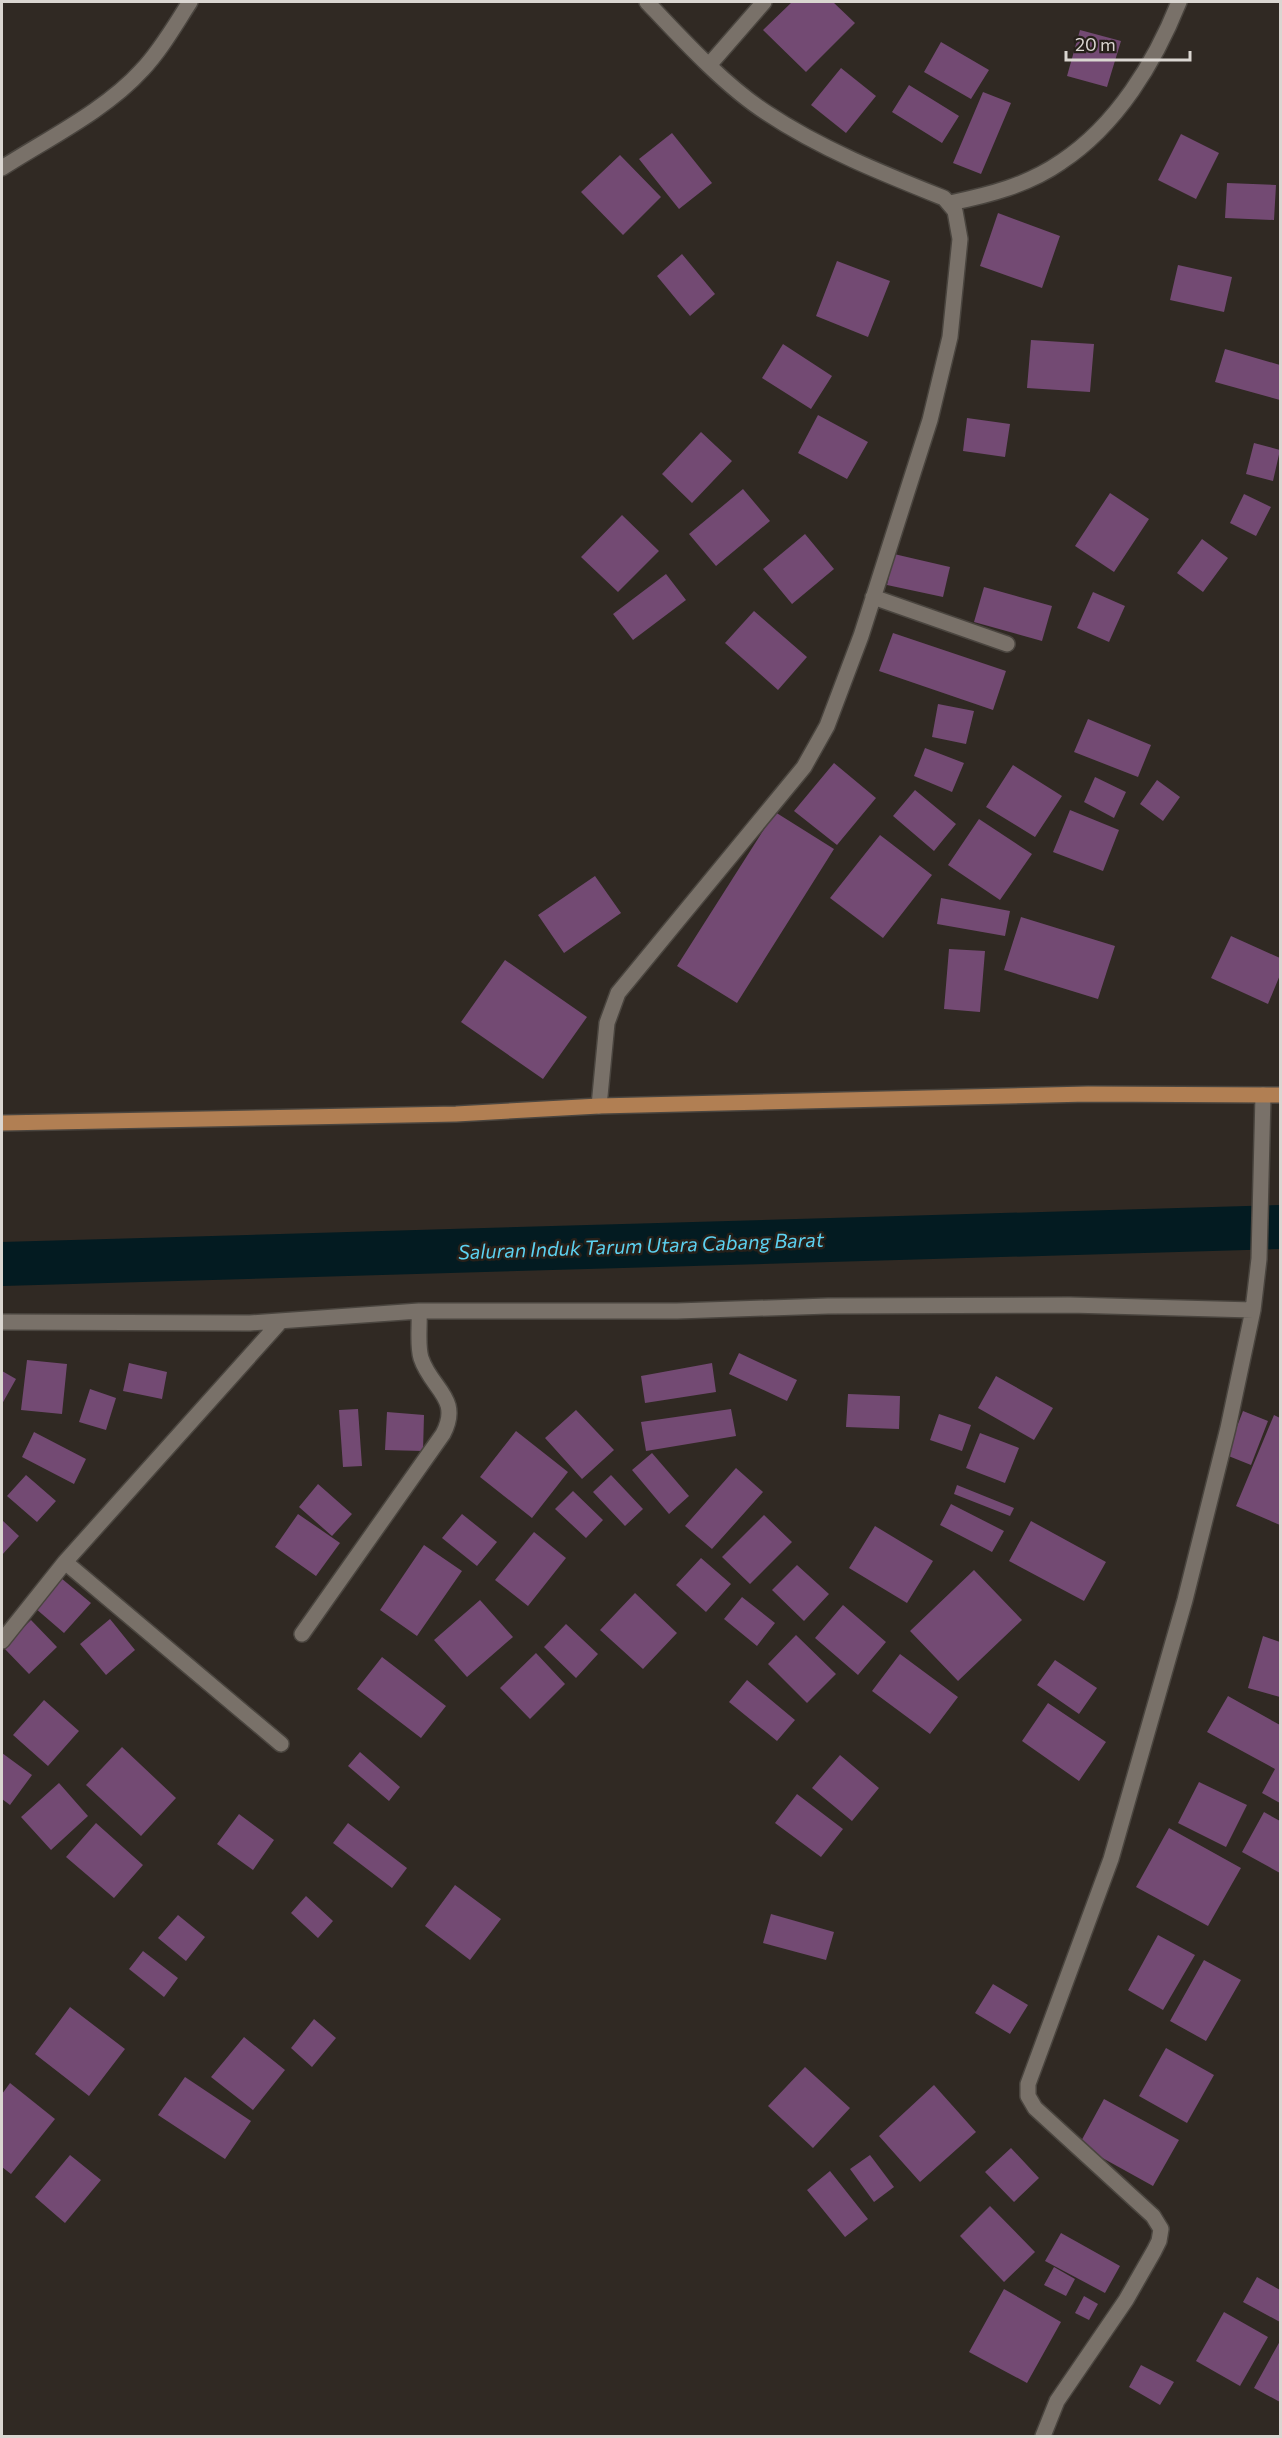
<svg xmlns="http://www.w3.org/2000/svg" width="1282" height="2438" font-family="Commissioner,sans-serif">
  <rect width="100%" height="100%" fill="#302923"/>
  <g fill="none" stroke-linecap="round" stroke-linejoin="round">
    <path stroke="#031b21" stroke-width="44" d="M2,1264L1280,1227"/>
  </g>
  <path fill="#734a73" d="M792,2H833L855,23L806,72L763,30Z
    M1080,30L1121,41L1107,87L1067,76Z
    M941,42L989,70L971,99L924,72Z
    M841,68L876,96L846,133L811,105Z
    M909,85L959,116L942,143L892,112Z
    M983,92L1011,103L981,174L953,163Z
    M672,133L712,183L679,209L639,159Z
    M1181,134L1219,153L1196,199L1158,180Z
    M620,155L661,197L623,235L581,192Z
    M1227,183L1276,185L1274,220L1225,218Z
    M998,213L1060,236L1042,288L980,266Z
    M682,254L715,294L690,316L657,276Z
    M837,261L890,281L868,337L816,316Z
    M1178,265L1232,277L1224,312L1170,300Z
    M1031,340L1094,344L1090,392L1027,388Z
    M783,344L832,376L811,409L762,378Z
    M1225,349L1280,365V400L1215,382Z
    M818,415L868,442L847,479L798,453Z
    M967,418L1010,424L1005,457L963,451Z
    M701,432L732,461L692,503L662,474Z
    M1254,443L1280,450L1273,481L1246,474Z
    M743,489L770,521L716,566L689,534Z
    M1110,493L1149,519L1114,572L1075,546Z
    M1244,494L1271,507L1256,536L1230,523Z
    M622,515L659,551L618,592L581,557Z
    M805,534L834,569L792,604L763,569Z
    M1202,539L1228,558L1203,592L1177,573Z
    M894,554L950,567L943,597L887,585Z
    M666,574L686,600L633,640L613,614Z
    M984,587L1052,606L1042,641L974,622Z
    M1093,592L1125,606L1109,642L1077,628Z
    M754,611L807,657L778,690L725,643Z
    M893,633L1006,671L993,710L879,671Z
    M938,704L974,711L966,744L932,737Z
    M1088,719L1151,745L1138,777L1074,752Z
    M925,748L964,763L952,792L914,776Z
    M834,763L876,798L837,845L794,811Z
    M1013,765L1062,796L1035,837L986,807Z
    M1095,777L1126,792L1114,818L1084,802Z
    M1157,780L1180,797L1163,821L1140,804Z
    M915,790L956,824L934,851L893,816Z
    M1070,810L1119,830L1103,871L1053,852Z
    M775,812L834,849L737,1003L677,966Z
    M979,819L1032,854L1000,900L948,865Z
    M880,835L932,875L883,938L830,898Z
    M595,876L621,913L564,953L538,915Z
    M941,898L1010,911L1005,936L937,924Z
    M1021,917L1115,946L1098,999L1004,970Z
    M1231,936L1280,958V975L1268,1004L1211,978Z
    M949,949L985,951L980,1012L944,1009Z
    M505,960L587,1017L543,1079L461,1022Z
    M739,1353L797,1380L787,1401L729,1374Z
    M27,1360L67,1364L62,1414L21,1410Z
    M129,1363L167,1372L162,1399L123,1391Z
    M712,1363L716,1392L645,1403L641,1376Z
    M2,1371L16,1379L2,1404Z
    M996,1376L1053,1408L1034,1440L978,1408Z
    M90,1389L116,1398L106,1430L79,1422Z
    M848,1394L900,1396L899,1429L846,1427Z
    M358,1409L362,1466L343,1467L339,1410Z
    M731,1409L736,1436L646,1451L641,1422Z
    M576,1410L614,1450L582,1479L545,1438Z
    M1243,1411L1268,1421L1251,1465L1226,1455Z
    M387,1412L424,1415L423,1451L385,1450Z
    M939,1414L971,1425L962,1451L930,1440Z
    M1274,1415L1280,1418V1525L1236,1506Z
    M516,1431L568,1472L532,1518L480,1477Z
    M34,1432L86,1459L74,1484L22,1457Z
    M980,1433L1019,1448L1005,1483L966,1468Z
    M652,1453L689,1496L669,1514L632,1470Z
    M736,1468L763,1492L712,1549L685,1526Z
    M26,1475L56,1501L37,1522L7,1496Z
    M611,1475L643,1509L625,1526L593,1492Z
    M318,1484L352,1514L332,1536L299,1507Z
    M957,1485L1014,1508L1010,1516L954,1494Z
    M573,1491L603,1520L586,1538L555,1509Z
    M951,1504L1004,1531L992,1552L940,1525Z
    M298,1514L340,1543L316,1576L275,1547Z
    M462,1514L497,1542L477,1566L442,1538Z
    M764,1515L792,1542L750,1584L722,1557Z
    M2,1520L19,1536L2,1555Z
    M1031,1521L1106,1562L1084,1601L1009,1561Z
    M875,1526L933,1561L907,1603L849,1568Z
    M534,1532L566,1558L528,1606L495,1580Z
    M424,1545L462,1571L417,1636L380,1610Z
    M701,1558L731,1584L706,1612L676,1585Z
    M797,1565L829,1594L804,1621L772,1590Z
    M974,1570L1022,1620L958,1681L910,1631Z
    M61,1578L91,1603L64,1633L35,1608Z
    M635,1593L677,1633L643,1669L600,1630Z
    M742,1597L775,1623L757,1646L724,1619Z
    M480,1600L513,1637L467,1677L434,1640Z
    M843,1605L886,1642L858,1675L815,1638Z
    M110,1619L135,1650L106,1675L80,1644Z
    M31,1620L57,1647L29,1674L3,1647Z
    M566,1624L598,1654L576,1678L544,1647Z
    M796,1635L836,1674L807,1703L768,1664Z
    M1263,1636L1280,1642V1697L1248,1688Z
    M536,1653L565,1684L530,1719L500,1688Z
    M900,1654L958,1697L930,1734L872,1691Z
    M382,1657L446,1706L421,1738L357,1689Z
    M1055,1660L1097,1688L1079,1714L1037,1685Z
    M747,1680L795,1720L777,1741L729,1702Z
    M1228,1696L1280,1725V1803L1262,1793L1275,1769L1207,1732Z
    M44,1700L79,1731L48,1766L13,1735Z
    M1048,1703L1106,1742L1079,1781L1022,1741Z
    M122,1747L176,1798L141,1836L86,1785Z
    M360,1752L400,1787L389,1801L348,1766Z
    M2,1753L32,1775L10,1805L2,1799Z
    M840,1755L879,1788L852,1821L812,1788Z
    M1199,1782L1247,1805L1226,1847L1178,1823Z
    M59,1783L88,1816L51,1850L21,1817Z
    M797,1794L843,1829L821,1857L775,1823Z
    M1264,1812L1280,1821V1873L1242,1852Z
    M239,1814L274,1840L253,1870L217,1844Z
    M96,1823L143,1865L114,1898L66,1857Z
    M348,1823L407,1868L392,1888L333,1843Z
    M1169,1828L1241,1868L1208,1926L1136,1887Z
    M455,1885L501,1919L470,1960L425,1926Z
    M306,1896L333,1921L318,1938L291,1913Z
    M771,1914L834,1932L826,1960L763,1943Z
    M178,1915L205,1937L186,1961L158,1938Z
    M1158,1935L1195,1955L1163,2010L1128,1990Z
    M143,1951L178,1978L164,1997L129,1969Z
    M1204,1960L1241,1980L1206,2041L1170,2021Z
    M993,1984L1028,2005L1010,2034L975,2013Z
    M70,2007L125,2049L89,2096L35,2054Z
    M314,2019L336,2038L312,2067L291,2048Z
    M244,2037L285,2070L253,2110L211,2077Z
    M1166,2048L1214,2075L1187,2123L1139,2096Z
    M805,2067L850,2108L813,2148L768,2106Z
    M185,2077L251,2121L225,2159L158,2115Z
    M10,2083L55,2119L11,2174L2,2167V2094Z
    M934,2085L976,2132L920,2182L879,2136Z
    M1104,2099L1179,2140L1153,2186L1079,2145Z
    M1011,2148L1039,2178L1014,2202L985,2172Z
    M70,2155L101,2180L65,2223L35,2197Z
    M870,2155L894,2187L874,2202L850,2169Z
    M830,2171L868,2219L845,2237L807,2190Z
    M990,2206L1035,2252L1004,2282L960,2236Z
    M1061,2233L1120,2266L1105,2293L1045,2261Z
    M1054,2267L1075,2279L1066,2296L1044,2285Z
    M1257,2277L1280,2290V2322L1243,2302Z
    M1004,2289L1061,2322L1027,2383L969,2352Z
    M1084,2296L1098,2304L1089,2320L1075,2313Z
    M1224,2312L1268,2337L1240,2386L1196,2361Z
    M1280,2341V2402L1254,2388Z
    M1141,2365L1174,2382L1160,2405L1129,2387Z"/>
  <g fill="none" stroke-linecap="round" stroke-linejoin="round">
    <defs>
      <path id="street" d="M710,64L764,2
        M2,168C47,139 106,110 142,70C161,50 175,25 190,2
        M950,203C989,195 1028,185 1061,162C1117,125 1155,62 1179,2
        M873,597L1007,644
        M599,1106L607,1023L618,993L804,767L827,726L861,636L930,420L950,337L960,239L955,211L944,198C884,174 821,149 767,113C725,86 682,39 647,2
        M2,1322L250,1323L419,1311H677L828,1306L1070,1305L1253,1310
        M65,1562L281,1744
        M302,1634L443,1434C462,1398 431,1389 421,1358C417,1345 420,1326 419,1311
        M2,1641L65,1562L281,1321
        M1043,2436L1057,2401L1126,2300L1154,2251L1159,2241L1161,2229L1153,2216L1035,2108L1028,2096V2084L1111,1859L1185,1600L1228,1428L1253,1310L1259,1259L1263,1095"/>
      <path id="primary" d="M2,1123L456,1114L599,1106L1088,1094L1280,1095"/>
    </defs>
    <use href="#street" stroke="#4a453f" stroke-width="18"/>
    <use href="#primary" stroke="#4a453f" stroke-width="18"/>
    <use href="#street" stroke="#797169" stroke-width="15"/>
    <use href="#primary" stroke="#b17f53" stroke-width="15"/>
  </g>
  <g text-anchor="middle" stroke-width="5" stroke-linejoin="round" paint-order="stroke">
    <g font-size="20" font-style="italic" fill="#5cd1f0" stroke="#26201a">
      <text transform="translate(641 1246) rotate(-2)" y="7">Saluran Induk Tarum Utara Cabang Barat</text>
    </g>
  </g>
  <rect width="1282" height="2438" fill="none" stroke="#dad6d1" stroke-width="6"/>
  <path d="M1066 51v9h124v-9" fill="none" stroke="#dad6d1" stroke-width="3"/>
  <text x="1075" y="51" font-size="18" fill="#dad6d1" stroke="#26201a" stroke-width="4.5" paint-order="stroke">20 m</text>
</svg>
